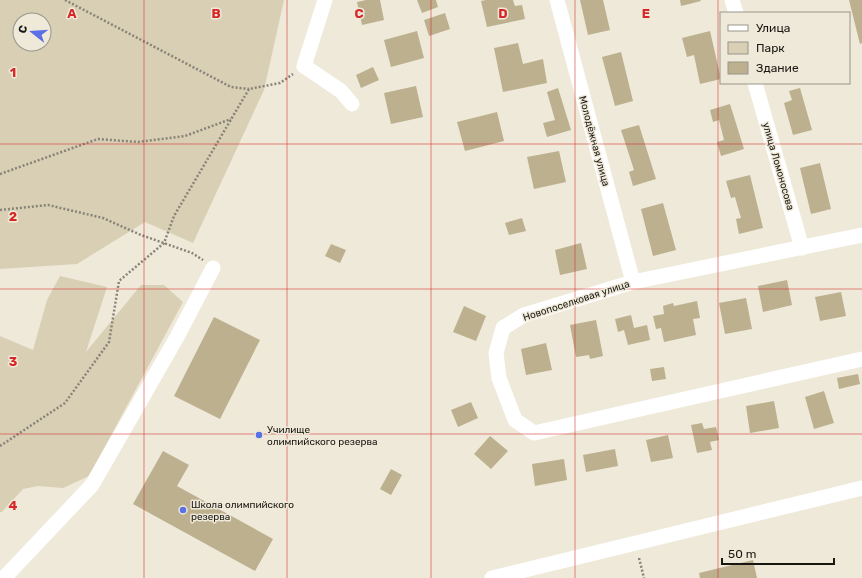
<svg xmlns="http://www.w3.org/2000/svg" width="862" height="578" font-family="Rubik,sans-serif">
  <rect width="100%" height="100%" fill="#efe9d9"/>
  <path fill="#d9cfb4" fill-rule="evenodd" d="M0,0H284L264,90L193,243L145,222L77,264L0,269ZM20,20H44V44H20Z
    M60,276L107,287L86,352L141,285H164L183,302L89,476L63,488L38,486L23,489L2,512H0V336L33,350L47,300Z"/>
  <path fill="#bcb08f" d="M366,0H380L384,20L362,25L357,2Z
    M417,0H436L438,7L422,13Z
    M486,0H513L515,6L522,5L525,19L487,27L481,1Z
    M580,0H603L610,30L588,35Z
    M680,0H700L701,1L681,6Z
    M849,0H862V43L860,44Z
    M445,13L450,29L429,36L424,20Z
    M417,31L424,58L391,67L384,40Z
    M710,31L721,79L700,84L694,55L687,57L682,38Z
    M518,43L523,64L543,59L547,83L503,92L494,48Z
    M621,52L633,101L615,106L602,57Z
    M373,67L379,80L361,88L356,75Z
    M416,86L423,117L391,124L384,93Z
    M558,88L571,130L547,137L543,123L555,120L547,92Z
    M800,88L812,130L793,135L784,103L792,100L789,91Z
    M730,104L744,149L721,156L717,142L724,140L719,120L713,122L710,110Z
    M497,112L504,141L465,151L457,122Z
    M639,125L656,179L633,186L629,172L634,170L621,130Z
    M559,151L566,182L534,189L527,157Z
    M820,163L831,209L811,214L800,168Z
    M750,175L763,228L739,234L736,219L741,218L735,197L731,198L726,181Z
    M663,203L676,250L653,256L641,209Z
    M522,218L526,231L509,235L505,223Z
    M581,243L587,269L560,275L555,250Z
    M331,244L346,250L340,263L325,256Z
    M787,280L792,305L763,312L758,286Z
    M841,292L846,316L820,321L815,297Z
    M746,298L752,329L725,334L719,303Z
    M697,301L700,318L693,319L696,335L664,342L661,328L656,329L653,316L664,314L663,306L673,303L674,306Z
    M464,306L486,316L476,341L453,332Z
    M631,315L634,328L647,325L650,340L628,345L624,330L618,332L615,319Z
    M214,317L260,340L220,419L174,396Z
    M596,320L603,356L590,359L589,355L576,357L570,325Z
    M546,343L552,370L526,375L521,349Z
    M664,367L666,379L652,381L650,369Z
    M858,374L860,384L839,389L837,378Z
    M824,391L834,423L814,429L805,397Z
    M774,401L779,428L750,433L746,406Z
    M471,402L478,418L458,427L451,410Z
    M702,423L704,429L716,427L719,440L710,442L712,450L697,453L691,425Z
    M668,435L673,458L651,462L646,440Z
    M490,436L508,451L491,469L474,454Z
    M615,449L618,466L586,472L583,455Z
    M163,451L189,465L177,486L273,539L255,571L133,504Z
    M564,459L567,480L535,486L532,464Z
    M391,469L402,475L391,495L380,489Z
    M753,560L757,578H700L699,573Z"/>
  <g fill="none" stroke-linecap="round" stroke-linejoin="round">
    <path stroke="#878378" stroke-width="2.5" stroke-dasharray="2 2" stroke-linecap="butt" d="M65,0L231,87L249,89
      M0,174L98,139L138,142L185,136L231,119
      M0,210L48,205L103,218L141,235L192,253L203,260
      M0,446L65,403L109,342L119,281L164,243L174,216L249,89L280,83L293,74
      M639,558L644,578"/>
    <path stroke="#fff" stroke-width="15" d="M325,0L304,66L341,91L352,104
      M557,0L633,282
      M732,0L736,13
      M755,83L802,248
      M862,235L633,282L524,315L503,328L496,353L499,378L515,420L534,433L862,359
      M4,578L92,485L177,337L213,268
      M492,578L862,488"/>
  </g>
  <path fill="none" stroke="#d62828" stroke-width="1" stroke-opacity="0.55" d="M144,0V578M287,0V578M431,0V578M575,0V578M718,0V578M0,144H862M0,289H862M0,434H862"/>
  <g fill="#5970e6" stroke="#efe9d9" stroke-width="1.5">
    <circle cx="259" cy="435" r="4"/>
    <circle cx="183" cy="510" r="4"/>
  </g>
  <g text-anchor="middle" stroke-width="3" stroke-linejoin="round" paint-order="stroke">
    <g font-size="10" fill="#181711" stroke="#efe9d9">
      <text transform="translate(595 141) rotate(75)" y="4">Молодёжная улица</text>
      <text transform="translate(779 166) rotate(74)" y="4">улица Ломоносова</text>
      <text transform="translate(576 300) rotate(-18)" y="4">Новопоселковая улица</text>
    </g>
    <g font-size="10" fill="#181711" stroke="#efe9d9" text-anchor="start">
      <text x="267" y="433">Училище<tspan x="267" dy="12">олимпийского резерва</tspan></text>
      <text x="191" y="508">Школа олимпийского<tspan x="191" dy="12">резерва</tspan></text>
    </g>
  </g>
  <g font-size="13" text-anchor="middle" font-weight="bold" fill="#d62828" stroke="#efe9d9" stroke-width="3" stroke-linejoin="round" paint-order="stroke">
    <text x="72" y="18">A</text>
    <text x="216" y="18">B</text>
    <text x="359" y="18">C</text>
    <text x="503" y="18">D</text>
    <text x="646" y="18">E</text>
    <text x="13" y="77">1</text>
    <text x="13" y="221">2</text>
    <text x="13" y="366">3</text>
    <text x="13" y="510">4</text>
  </g>
  <rect x="720" y="12" width="130" height="72" fill="#efe9d9" stroke="#999589"/>
  <rect x="728" y="25" width="20" height="6" fill="#ffffff" stroke="#999589"/>
  <text x="756" y="32" font-size="12" fill="#181711">Улица</text>
  <rect x="728" y="42" width="20" height="12" fill="#d9cfb4" stroke="#999589"/>
  <text x="756" y="52" font-size="12" fill="#181711">Парк</text>
  <rect x="728" y="62" width="20" height="12" fill="#bcb08f" stroke="#999589"/>
  <text x="756" y="72" font-size="12" fill="#181711">Здание</text>
  <g transform="translate(32 32) rotate(287)"><circle r="19" fill="#efe9d9" stroke="#999589"/>
  <path d="M0-3L7 15L0 10L-7 15Z" fill="#5970e6"/>
  <text y="-6" font-size="11" font-weight="bold" text-anchor="middle" fill="#181711">С</text>
  </g>
  <path d="M722 558v6h112v-6" fill="none" stroke="#181711" stroke-width="2"/>
  <text x="728" y="558" font-size="12" fill="#181711" stroke="#efe9d9" stroke-width="3" paint-order="stroke">50 m</text>
</svg>
